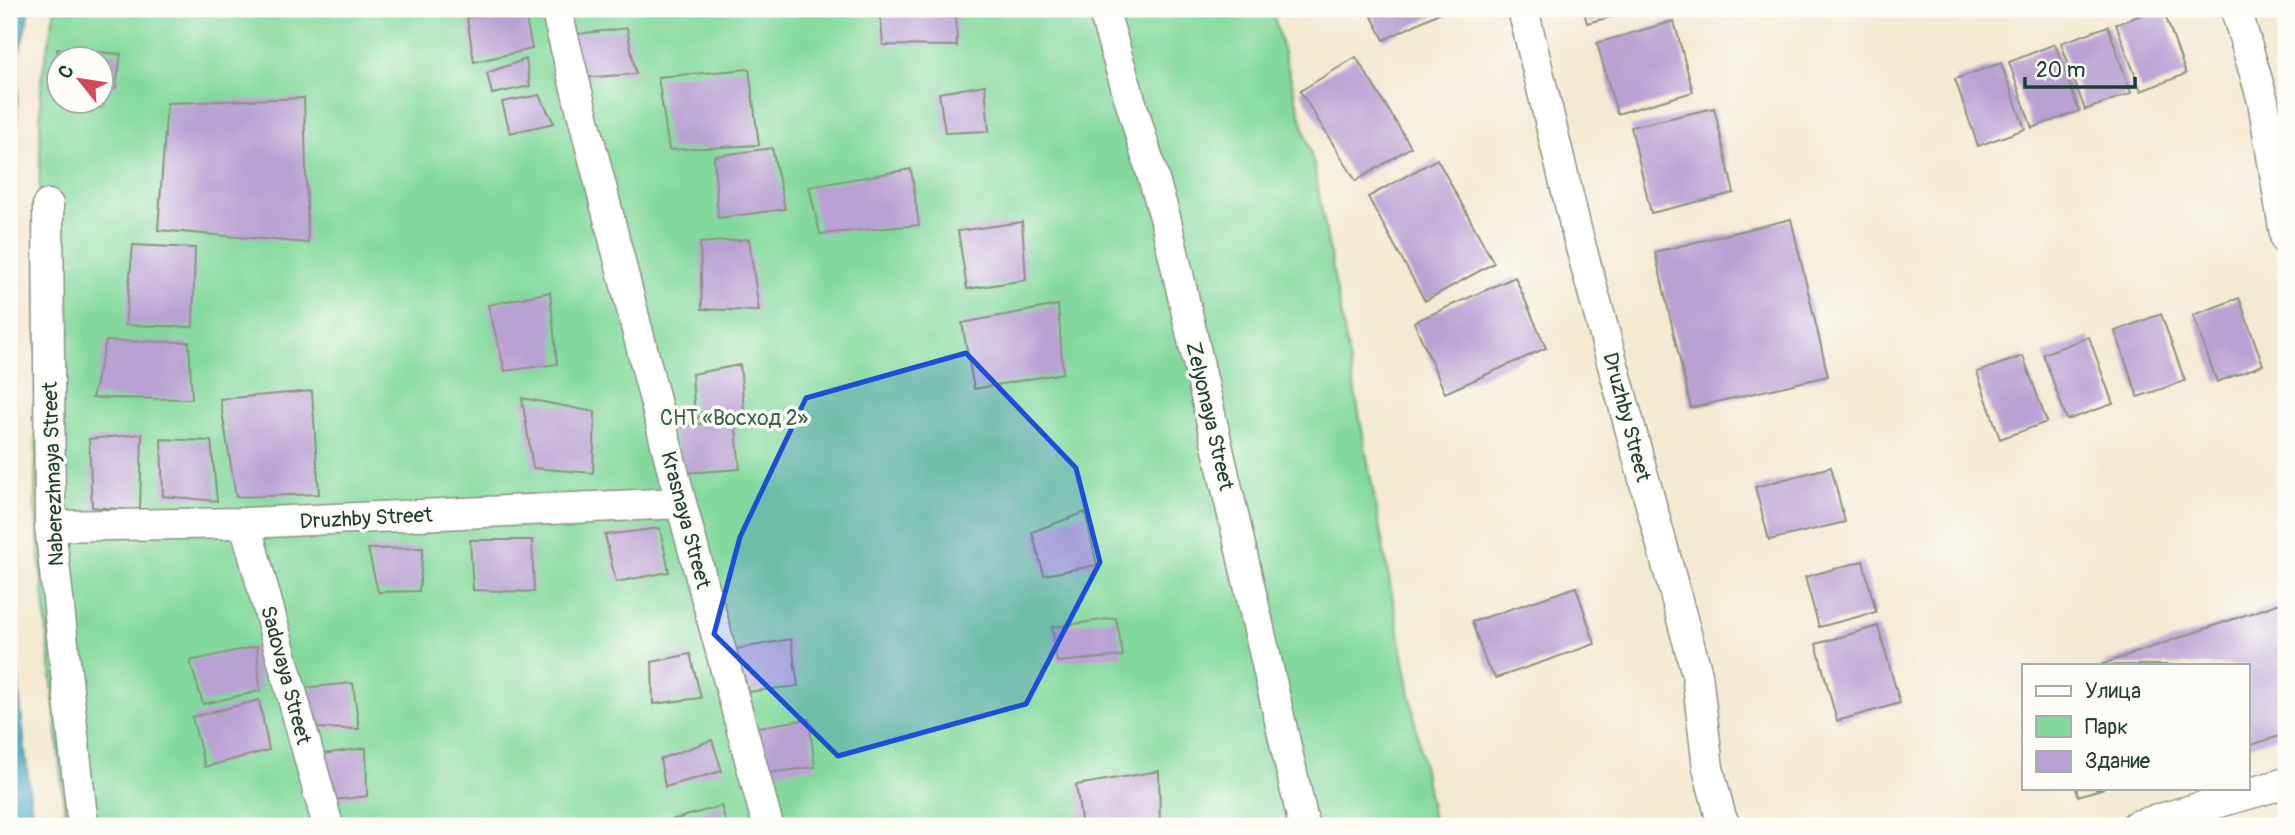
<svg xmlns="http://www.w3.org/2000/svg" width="2295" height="835" font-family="Pangolin,sans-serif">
  <rect width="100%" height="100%" fill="#fdfcf7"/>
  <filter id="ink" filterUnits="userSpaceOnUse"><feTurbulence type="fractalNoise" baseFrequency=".0143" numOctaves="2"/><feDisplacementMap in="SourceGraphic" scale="14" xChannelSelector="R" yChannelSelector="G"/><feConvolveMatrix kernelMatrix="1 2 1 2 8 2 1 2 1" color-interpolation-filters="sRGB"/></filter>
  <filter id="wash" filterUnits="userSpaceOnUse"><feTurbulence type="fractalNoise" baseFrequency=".00686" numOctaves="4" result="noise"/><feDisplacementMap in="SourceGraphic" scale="28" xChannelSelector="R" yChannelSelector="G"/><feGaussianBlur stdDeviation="1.57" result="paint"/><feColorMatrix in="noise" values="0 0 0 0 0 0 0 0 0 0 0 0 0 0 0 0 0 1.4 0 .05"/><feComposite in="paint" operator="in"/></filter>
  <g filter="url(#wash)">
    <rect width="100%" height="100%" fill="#f4e9d2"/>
    <path fill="#83d99d" stroke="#518b68" stroke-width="2" fill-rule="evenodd" d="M55,9H1272L1314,166L1434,826H66L35,508L41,81ZM60,60H102V102H60Z"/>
    <path fill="#46a8c5" stroke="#32727c" stroke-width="2" d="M9,9H30L19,53L9,326Z
      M9,594L33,826H9Z"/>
    <g id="blocks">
      <path fill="#baa1d3" d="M524,9L532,49L474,62L467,18Z
        M880,9H956L957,46L883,45Z
        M1368,9H1447L1384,40Z
        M1583,9H1637L1638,10L1587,23Z
        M2159,9H2163L2186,74L2141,91L2116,24Z
        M1674,21L1693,92L1617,114L1597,43Z
        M2108,26L2131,93L2085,110L2061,43Z
        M627,28L636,74L580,78L569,35Z
        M2055,44L2079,111L2032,128L2009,62Z
        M57,49L121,54L116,88L102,87V60H59Z
        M1356,57L1411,147L1356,181L1300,91Z
        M526,59L530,86L492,94L487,73Z
        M2001,63L2025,129L1978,146L1955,79Z
        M749,69L759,145L669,150L658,77Z
        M985,85L989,131L945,133L939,93Z
        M539,95L554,123L510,133L502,102Z
        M304,98L308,243L158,230L167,103Z
        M1714,108L1734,193L1651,213L1631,127Z
        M772,148L785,209L718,218L714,156Z
        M1437,159L1494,263L1425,301L1368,197Z
        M911,169L919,225L820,234L809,187Z
        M1791,219L1828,376L1691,408L1655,252Z
        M1022,222L1026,280L967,289L958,231Z
        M749,239L759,311L702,309L700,243Z
        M133,245L195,248L193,327L125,325Z
        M1515,277L1546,348L1445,393L1414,322Z
        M550,292L557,364L505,371L488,305Z
        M2239,298L2263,365L2217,382L2193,315Z
        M1058,305L1063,373L974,389L962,323Z
        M2161,314L2185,381L2138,397L2115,331Z
        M2089,337L2113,404L2067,420L2043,354Z
        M106,341L189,342L192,399L92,398Z
        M2023,356L2047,422L2000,439L1977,372Z
        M740,365L744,410L695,418L692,374Z
        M312,391L319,494L236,497L220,399Z
        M522,398L595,412L593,473L533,468Z
        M735,419L740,469L685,473L672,428Z
        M142,434L140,511L92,507L89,439Z
        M161,439L211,441L217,501L163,496Z
        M1831,467L1845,522L1769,540L1755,487Z
        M1085,512L1097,565L1044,575L1032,532Z
        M660,528L669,572L616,582L605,535Z
        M470,540H532L534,592L473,590Z
        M423,548L419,591L378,592L368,549Z
        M1863,561L1876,612L1819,627L1805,577Z
        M1576,587L1595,644L1496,678L1487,666L1472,622Z
        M2286,601V734L2248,746V665H2100Z
        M1116,618L1123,656L1057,662L1052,627Z
        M1878,626L1900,703L1837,721L1816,644Z
        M791,639L798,686L748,692L736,649Z
        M257,646L260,691L203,704L190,661Z
        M690,654L701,698L653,704L652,662Z
        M353,683L359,729L309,728L302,688Z
        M259,700L269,750L205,767L192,717Z
        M809,719L815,767L761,774L752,728Z
        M712,740L722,771L665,787L660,759Z
        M366,748L367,796L335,800L322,754Z
        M1159,771L1160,826H1082L1076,785Z
        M2076,788H2104L2078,796Z
        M721,806L727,826H654V825Z"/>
    </g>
  </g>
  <g filter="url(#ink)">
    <use href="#blocks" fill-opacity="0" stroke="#8a9383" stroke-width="2"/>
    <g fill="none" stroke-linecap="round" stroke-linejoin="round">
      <defs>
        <path id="minor" d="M556,9L681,503L768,826
          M1103,9L1165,217L1304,826
          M1523,9L1576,229L1697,674L1708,768L1721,818L1726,826
          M2236,9L2263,101L2286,240
          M48,205L50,526L83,826
          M245,523L328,826
          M50,526L245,523L681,503
          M2136,826L2286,783"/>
      </defs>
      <use href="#minor" stroke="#8a9383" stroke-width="33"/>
      <use href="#minor" stroke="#fff" stroke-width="30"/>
    </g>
  </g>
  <path fill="#1d4ed8" fill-opacity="0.2" stroke="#1d4ed8" stroke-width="5" stroke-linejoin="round" d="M966,353L1076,468L1100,562L1026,704L838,756L714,634L740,537L806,398Z"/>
  <g text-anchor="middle" stroke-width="7" stroke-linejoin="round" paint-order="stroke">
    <g font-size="21" fill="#1f3d34" stroke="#fdfcf7">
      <text transform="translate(1210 416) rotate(77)" y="7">Zelyonaya Street</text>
      <text transform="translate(1627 417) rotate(75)" y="7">Druzhby Street</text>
      <text transform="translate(53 474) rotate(-92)" y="7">Naberezhnaya Street</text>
      <text transform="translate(366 518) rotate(-3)" y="7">Druzhby Street</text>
      <text transform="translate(686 520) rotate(75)" y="7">Krasnaya Street</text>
      <text transform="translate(286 675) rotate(75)" y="7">Sadovaya Street</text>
    </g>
    <g font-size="21" fill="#38644e" stroke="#fdfcf7">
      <text x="734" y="425">СНТ «Восход 2»</text>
    </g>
  </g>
  <rect width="2295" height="835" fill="none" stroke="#fdfcf7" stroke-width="35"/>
  <rect x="2022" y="664" width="228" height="126" fill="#fdfcf7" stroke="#a4b0a9" stroke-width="2"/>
  <rect x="2036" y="686" width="35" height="10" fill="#ffffff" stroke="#a4b0a9" stroke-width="2"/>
  <text x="2085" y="698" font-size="21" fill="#1f3d34">Улица</text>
  <rect x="2036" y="716" width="35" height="21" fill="#83d99d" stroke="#a4b0a9" stroke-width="2"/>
  <text x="2085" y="734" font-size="21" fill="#1f3d34">Парк</text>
  <rect x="2036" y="751" width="35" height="21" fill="#baa1d3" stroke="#a4b0a9" stroke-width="2"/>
  <text x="2085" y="768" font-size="21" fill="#1f3d34">Здание</text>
  <g transform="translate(80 80) rotate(300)"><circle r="33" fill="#fdfcf7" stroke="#a4b0a9" stroke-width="2"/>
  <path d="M0-5L12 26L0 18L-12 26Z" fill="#d1495b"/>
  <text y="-10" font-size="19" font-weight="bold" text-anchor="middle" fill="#1f3d34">С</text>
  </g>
  <path d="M2025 77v10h110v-10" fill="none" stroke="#1f3d34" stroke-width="3.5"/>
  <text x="2036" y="77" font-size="21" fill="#1f3d34" stroke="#fdfcf7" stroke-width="5" paint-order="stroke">20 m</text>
</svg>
